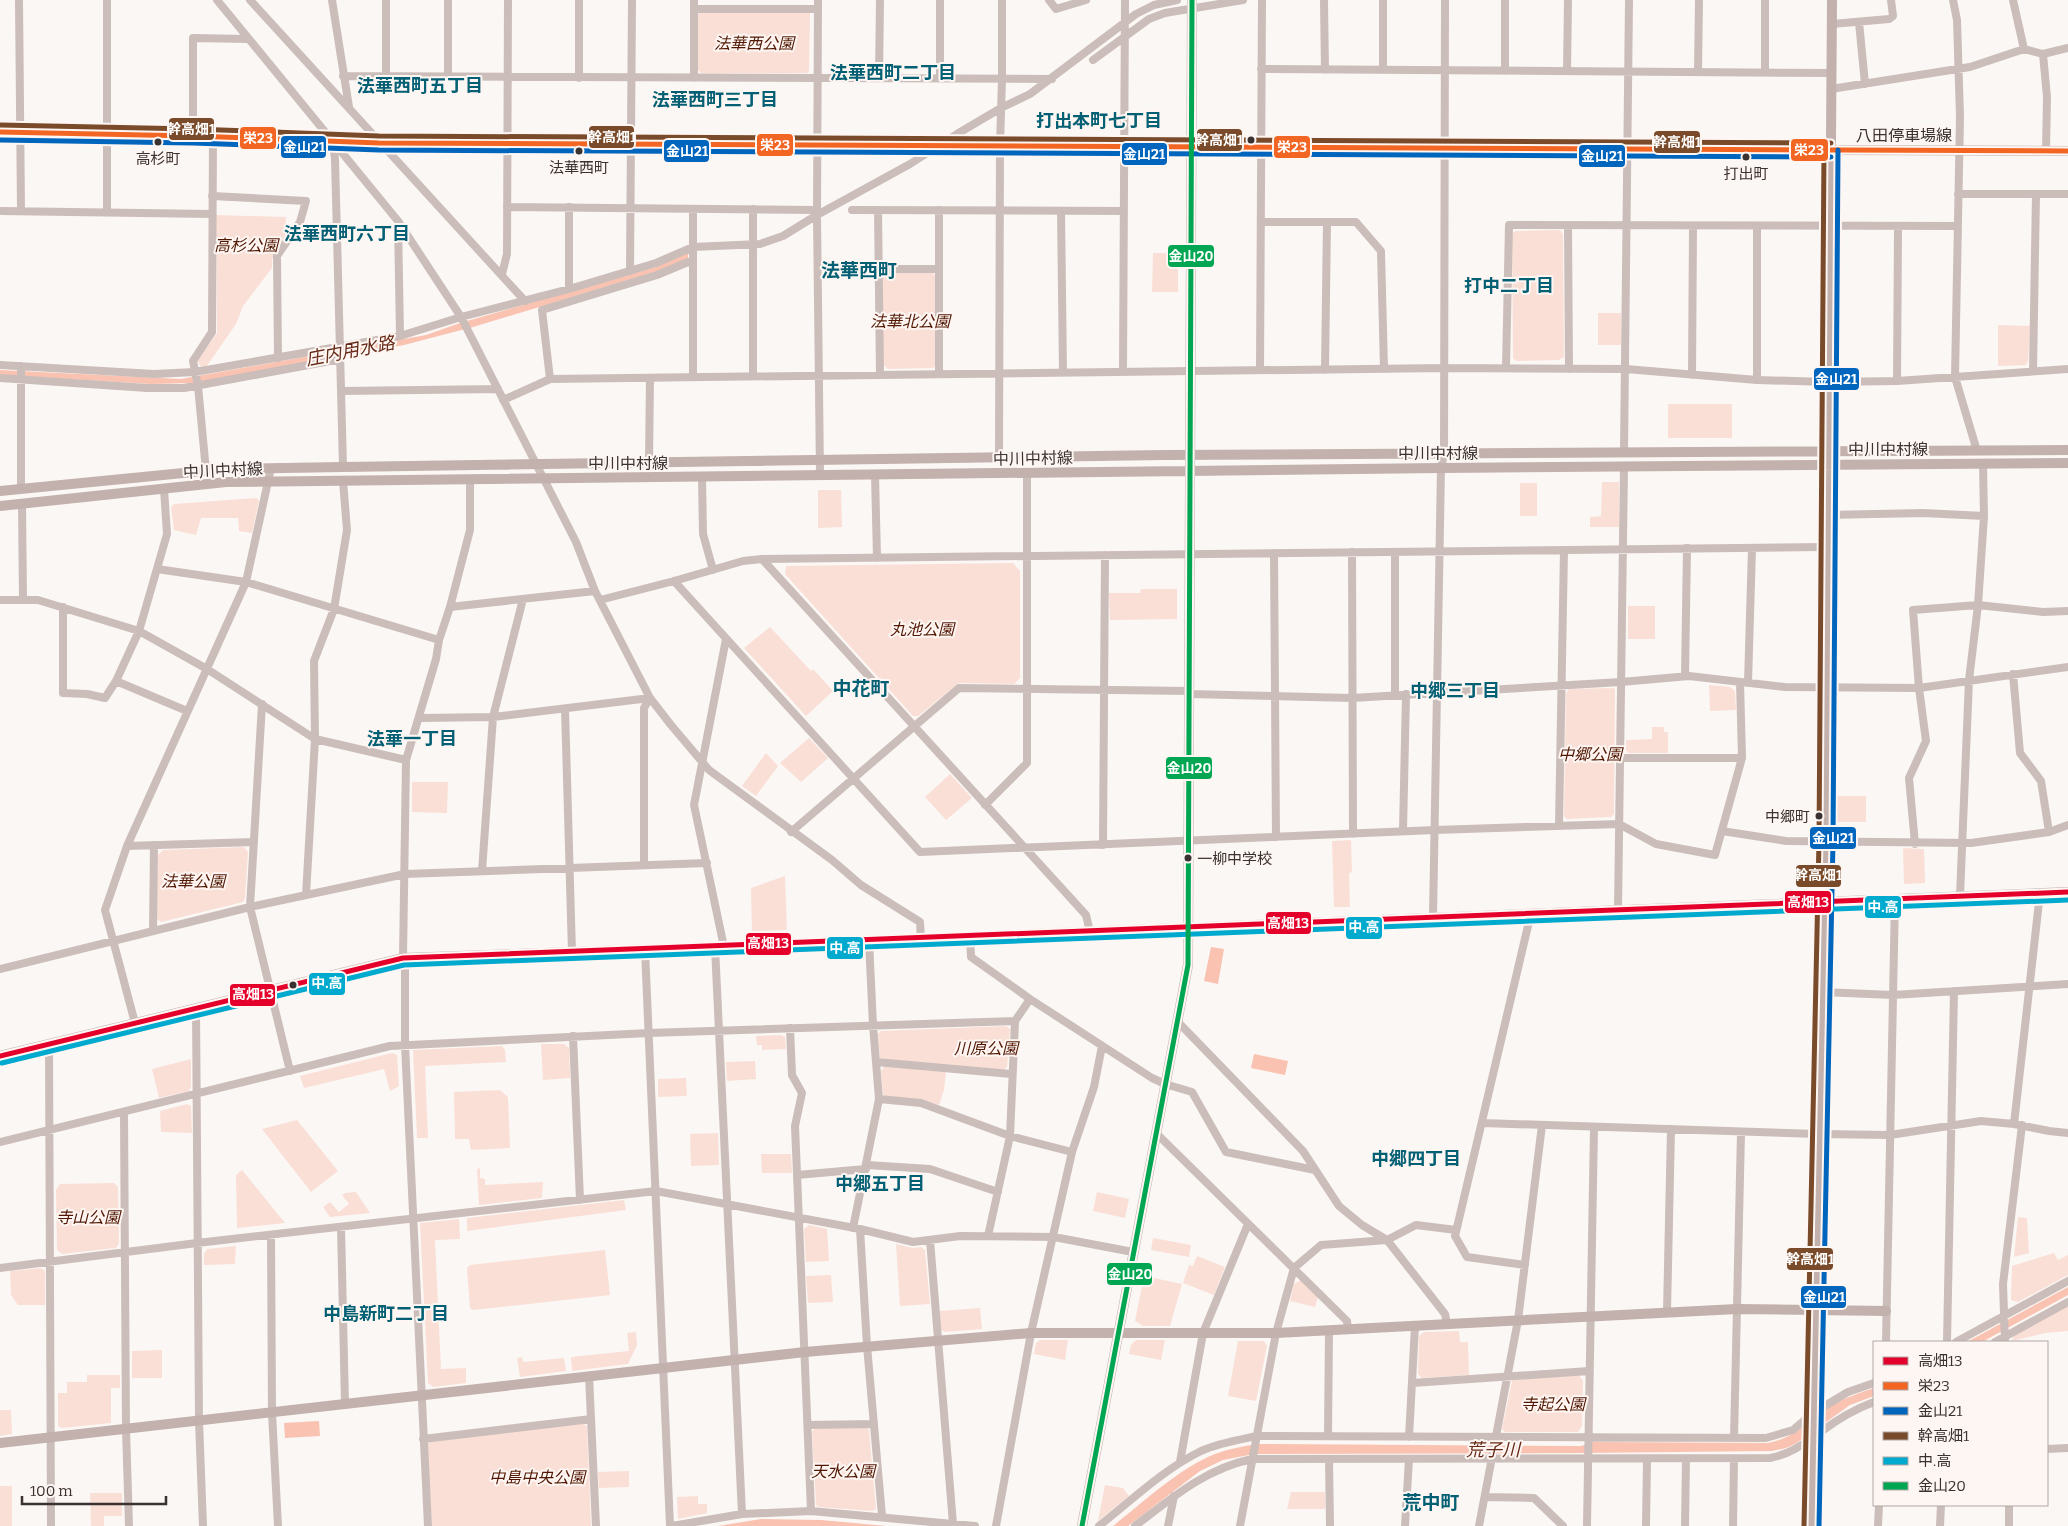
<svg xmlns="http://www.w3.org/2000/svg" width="2068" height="1526" font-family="Bitter,'Noto Sans JP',serif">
  <rect width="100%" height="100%" fill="#fbf7f5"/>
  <path fill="#fadfd6" d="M700,12L810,13L809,71L807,73H701L697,69V15Z
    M216,215L286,217L285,237L272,259V268L243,306L236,324L206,367L202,368L197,361L217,333Z
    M1560,230L1563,234L1564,357L1559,360L1516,361L1513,358L1512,233L1516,231Z
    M1153,253H1178V292H1152Z
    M887,272H932L936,277V366L933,368L888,369L883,364V276Z
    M1598,313H1621V345H1598Z
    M1998,325L2030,326L2028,361L2026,365L1998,366Z
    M1668,404H1732V438H1668Z
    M1602,482H1619V527H1590V517L1601,516Z
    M1520,483H1537V516H1520Z
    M818,490H841L842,527L818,528Z
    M257,498L259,501L252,533L239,531L238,518H201L196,535L174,530L171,507L174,504Z
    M1013,563L1020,571V678L1014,684L959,683L918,716H913L785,574L786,566Z
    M1141,589H1177V619L1110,620L1109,593H1140Z
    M1628,606H1655V639H1628Z
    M770,627L811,671L813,669L833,691L806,716L744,648Z
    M1709,685L1730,687L1735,691L1736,710L1710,711Z
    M1613,688L1615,689L1614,814L1611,817L1567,819L1564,816L1566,694L1569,689Z
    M1652,727H1664V732H1668V753H1628L1626,750V740L1652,739Z
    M809,738L828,758L801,782L780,763Z
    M766,753L778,766L756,796L742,786Z
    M950,774L972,798L946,820L925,797Z
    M412,782H448L447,813L412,812Z
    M1834,796H1866V822H1834Z
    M1351,840L1352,872L1349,873L1350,907H1334L1332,841Z
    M244,847L248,852L245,898L243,902L161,922L156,918L158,855L163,850Z
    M1903,848L1924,849L1925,883L1904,884Z
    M785,876L787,930L752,931L751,888Z
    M1006,1026L1010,1029L1007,1067L1003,1071L885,1060L880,1058L878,1034L881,1031Z
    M781,1035L785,1037L786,1049L762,1050V1045H757L756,1036Z
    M541,1044H564L569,1048L570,1078L543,1080Z
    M502,1046L505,1050L506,1062L425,1066L428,1138H417L413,1050Z
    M392,1053L397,1055L399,1086L390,1091L384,1069L304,1088L300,1076Z
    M191,1059V1087L189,1091L159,1098L152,1069Z
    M755,1061L756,1079L727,1081L726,1062Z
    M885,1066L946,1072L944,1090L939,1105L922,1100L886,1097L883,1094L881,1071Z
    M686,1078L687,1096L658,1097V1079Z
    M500,1090L508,1097L510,1148L471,1150L469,1139H455L454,1092Z
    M187,1104L191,1106L192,1133L161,1132L160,1111Z
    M297,1120L338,1171L311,1192L262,1129Z
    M718,1133L719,1165L691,1166L690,1134Z
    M761,1154H791L792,1173H762Z
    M480,1167V1178L485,1179V1185L543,1182L542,1198L479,1205L477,1170Z
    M242,1170L285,1223L237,1228L236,1175Z
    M114,1183L118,1187L119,1243L116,1248L62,1254L57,1250L56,1190L60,1184Z
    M356,1192L370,1213L330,1217L323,1207L330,1202L339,1212L349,1204L342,1195L345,1193Z
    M1097,1192L1129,1199L1125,1218L1093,1211Z
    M624,1200L626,1210L467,1231V1218Z
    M2018,1217L2027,1218L2029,1253L2014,1257Z
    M459,1219L460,1239L435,1240L441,1369L466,1368V1383L433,1387L428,1383L420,1223Z
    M809,1225L827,1229L829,1261L806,1262L804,1229Z
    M1153,1238L1191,1245L1189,1257L1151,1250Z
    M896,1244L913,1248L921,1247L925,1250L930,1304L900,1306Z
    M236,1246L235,1264L204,1265V1254L207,1249Z
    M605,1250L610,1295L473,1310L470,1308L467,1268L470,1265Z
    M2054,1253L2058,1260L2068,1255V1275L2018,1302L2011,1300L2012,1266Z
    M1197,1256L1225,1267L1214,1295L1183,1283L1189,1265L1193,1266Z
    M41,1268L45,1271V1305H18L11,1295L10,1271Z
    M831,1275L833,1302L808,1303L806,1276Z
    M1144,1276L1182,1284L1170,1326H1143L1135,1321Z
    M1301,1280L1318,1297L1315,1307L1290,1301L1294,1284Z
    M2068,1305V1331L2045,1333L2012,1341L2014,1335Z
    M980,1308L982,1329L945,1332L941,1330L939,1311Z
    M1459,1331L1460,1342H1468L1469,1375L1422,1378L1418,1374L1419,1336L1424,1332Z
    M636,1332L637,1345L628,1364L572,1371L571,1357L629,1351L627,1333Z
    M1040,1340H1068L1065,1360L1034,1354L1036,1343Z
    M1136,1340H1165L1161,1360L1129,1354L1131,1345Z
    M1238,1341H1264L1267,1346L1256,1401L1228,1396Z
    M162,1350V1378H132V1351Z
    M522,1357L523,1362L564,1358L566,1371L520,1377L517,1358Z
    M87,1375H120V1388H111V1423L62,1428L58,1426V1393H67V1382H87Z
    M1579,1375L1583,1381L1582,1426L1578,1432H1505L1502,1429L1512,1381L1516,1378Z
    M0,1410H11L12,1434L0,1436Z
    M583,1423L587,1427L591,1526H432L427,1445L430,1441Z
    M865,1427L869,1430L876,1509L872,1511L819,1507L816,1505L812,1432L815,1428Z
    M629,1471V1487L599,1488L598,1472Z
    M1105,1485L1123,1488L1129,1496L1098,1521Z
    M0,1486H12V1526H0Z
    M1291,1492H1325V1509H1287Z
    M90,1493H122V1516H104V1526H91Z
    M698,1496V1504H707V1513L678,1519L677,1497Z"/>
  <path fill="#fac2b0" d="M688,252V258L658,271L473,327L404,345L193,383L151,384L0,375V370L181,379L426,335L460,323L656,267Z
    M1211,947L1224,949L1218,984L1204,981Z
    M1254,1054L1288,1061L1285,1075L1251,1068Z
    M2068,1287V1295L1982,1342H1967Z
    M1874,1388V1396L1850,1405L1795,1444L1786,1448L1772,1451L1582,1453L1254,1454L1223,1460L1200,1471L1128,1526H1113C1142,1503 1181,1467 1215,1454C1229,1449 1243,1446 1257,1444L1581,1446L1593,1442L1768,1443C1796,1438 1808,1421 1831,1406C1845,1398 1859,1393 1874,1388Z
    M319,1421L320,1436L285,1438L284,1423Z
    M761,1519L821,1520L887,1526H718Z"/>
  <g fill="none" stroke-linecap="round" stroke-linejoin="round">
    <path stroke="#cbbdb9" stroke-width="8" d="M19,0L21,211
      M107,0V212
      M217,0L398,221L461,317L576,542L595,591L650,698L671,725L709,770L832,860L861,885L920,922L921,939
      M250,0L525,301
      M332,0L349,107
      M386,0V76
      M818,0L817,215L820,475
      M1049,0L1056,9L1086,0
      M1324,0L1325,70
      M1953,0L1957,20L1960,117L1955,377L1977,451
      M2013,0L2024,49
      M694,9H818
      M1859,22L1865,84
      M1832,24L1889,19L1893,16L1891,0
      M2043,54L2047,97L2046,151
      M1093,60L1149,19L1165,13L1243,0
      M1261,69L1831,73
      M1383,70V0
      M1505,71V0
      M1567,71L1568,0
      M1698,72L1699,0
      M1765,72V0
      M343,76L1052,79
      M448,77V0
      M579,78V0
      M694,78V0
      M879,78L880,0
      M940,78V0
      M1831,89L1970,67L2024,49L2043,54L2068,48
      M193,136V38L248,39
      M333,144L335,159L343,467
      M1958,194H2068
      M212,196L306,201L300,222L277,256L278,358
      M507,207L817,210
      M693,209V377
      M753,209V376
      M852,210L1124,211
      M878,210L880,374
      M939,210V373
      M0,211L212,214
      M1061,211L1063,372
      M398,221L400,336
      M1261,222H1356L1381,251L1384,369
      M1568,226L1569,369
      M1757,226V380
      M879,269H939
      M630,271L632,0
      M502,274L507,254L508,0
      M569,289V207
      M0,365L154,374L195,372L400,336L461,317L569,289L656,263L693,247L760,244L783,236L817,215L910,164L957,134L1001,108L1030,94L1136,14L1154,5L1177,0
      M21,366V489
      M1506,368L1509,225L1957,226
      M1260,370L1262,0
      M1325,370L1327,222
      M1123,371L1125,0
      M2033,371L2036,194
      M1692,375L1693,226
      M0,378L147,388H184L341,359
      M550,379L542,310L657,275L693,260
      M1897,381L1898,227
      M341,391L498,389
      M503,400L550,379L1444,368L1626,369L1757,380L1828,382L1897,381L2068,369
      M1624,452L1629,0
      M999,457L1000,145L1002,79V0
      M649,462L650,378
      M206,471L198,386L193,361L212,332L213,137
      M875,475L877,558
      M702,477L703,534L713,570
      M164,489L167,534L139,631L116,681L187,711
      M22,504L23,600H38L139,631L207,669L315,739L406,760
      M1827,515L1923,513L1984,516
      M1352,552L1353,834
      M1274,553L1276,837
      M762,559L1086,915L1090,932
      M157,569L246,582L439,640
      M674,581L920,852L1435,830L1619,824L1656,844L1715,855L1742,758L1740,682
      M0,600H23
      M600,600L674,581L743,561L762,559L1827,547
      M63,607V693L87,694L105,698L116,681
      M450,607L595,591
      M2013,674L2020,753L2041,781L2049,832
      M1685,676L1687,548
      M1748,683L1752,548
      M1190,694L1352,698L1621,682L1689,676L1785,687L1919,688L2068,667
      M1395,695V552
      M262,704L250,907L290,1071
      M565,709L572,952
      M420,718L493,717L650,698L644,708V865
      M1620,758H1742
      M985,805L1027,763V473
      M1559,826L1564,550
      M1403,831L1406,694
      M1722,831L1786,841L1971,843L2049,832L2068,825
      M791,832L959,688L1190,691
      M1915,844L1909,778L1926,741L1919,688L1913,610L1978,605L2043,612L2068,611
      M1103,845L1105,555
      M127,846L254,842
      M482,871L493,717L523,599
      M306,895L315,739L314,661L334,609L347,530L343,481
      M1960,896L1969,680L1978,605L1984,516L1983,464
      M1618,910L1624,467
      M1433,917L1441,468L1444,454L1445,0
      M153,931L154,845
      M970,937L971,957L1030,999L1152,1078L1165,1084L1192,1092L1226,1152L1315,1170
      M715,947L742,1514
      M724,947L694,805L726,639
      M645,950L670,1526
      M0,969L250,907L405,874L707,863
      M1822,992L1893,995L2068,984
      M196,1008L199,1421L203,1526
      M1177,1021L1303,1151L1339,1206L1362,1225L1387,1240L1445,1314L1447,1324
      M135,1023L105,910L127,846L246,582L271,468
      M790,1028L792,1075L802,1093L795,1126L811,1511
      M573,1036L580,1200
      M49,1044L51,1526
      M876,1062L1011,1074
      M879,1099L921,1103L1010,1136L1072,1152
      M124,1113L126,1429L129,1526
      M1483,1123L1819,1134L1890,1135L1981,1121L2014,1124L2049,1131L2068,1133
      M2014,1124L2040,893
      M1156,1133L1347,1321L1348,1329
      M0,1142L390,1046L649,1033L1015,1021
      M867,1165L930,1169L998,1192
      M797,1175L866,1169
      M341,1227L345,1404
      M853,1228L879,1099L873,1025L869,941
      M860,1229L867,1346L882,1516
      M271,1235L272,1413L278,1526
      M988,1236L1010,1136L1015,1021L1030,999
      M930,1240L953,1524
      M1525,1265L1467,1257L1455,1236L1531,913
      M0,1268L197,1243L656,1191L860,1229L913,1242L960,1236L1054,1237L1133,1252
      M1667,1312L1671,1129
      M1886,1342L1895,899
      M1947,1342L1954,991
      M1956,1342L2068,1281
      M1995,1342L2068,1302
      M2005,1342L2003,1284L2022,1125
      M589,1376L596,1526
      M1412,1383L1589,1371
      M808,1425L874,1424
      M1328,1436L1329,1330
      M1409,1437L1415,1326
      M1734,1438L1741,1132
      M423,1439L591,1419
      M2047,1449L2068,1448
      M1329,1459L1330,1526
      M1180,1462L1203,1333L1248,1224
      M1485,1497L1534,1498L1563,1526
      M2009,1505V1526
      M428,1526L405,1045V970L403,958L406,760L436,659L439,640L450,607L470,530V479
      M672,1526L742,1514L811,1511L975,1526
      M996,1526L1031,1333L1072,1152L1094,1087L1102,1046
      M1099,1526C1132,1500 1164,1469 1201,1451C1219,1443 1238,1440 1257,1436L1766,1438L1793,1430L1813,1413L1848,1392L1874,1383
      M1135,1526C1173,1497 1205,1469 1252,1459L1770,1458C1791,1454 1805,1443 1822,1431C1838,1419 1855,1409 1874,1402
      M1168,1526L1174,1496
      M1240,1526L1276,1333L1294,1268L1321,1245L1387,1240L1416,1225L1456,1230
      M1405,1526L1409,1459
      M1479,1526L1518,1320L1542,1125
      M1587,1526L1594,1127
      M1646,1526L1647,1459
      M1685,1526L1686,1459
      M1733,1526L1734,1459
      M1878,1526L1879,1505
      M1940,1526L1941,1505"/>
    <path stroke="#c2b1ac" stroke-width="10" d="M0,132L193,136L379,143L2068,151
      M0,491L224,469L343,467L1163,455L2068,450
      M0,506L226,482L1441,468L2068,463
      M0,1056L403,958L715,947L2068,892
      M0,1443L805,1352L1031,1333H1276L1737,1309L1886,1311
      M1082,1526L1188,965L1192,0
      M1811,1526L1826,841L1832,0"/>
    <defs>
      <path id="bus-1" d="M0,1056L403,958L2068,892"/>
      <path id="bus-2" d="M0,132L193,136L379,143L2068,151"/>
      <path id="bus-3" d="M0,140L193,143L379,150L1831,157
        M1819,1526L1833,841L1838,150"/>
      <path id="bus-4" d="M0,125L193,129L379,136L1831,143
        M1804,1526L1819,841L1824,150"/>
      <path id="bus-5" d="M2,1063L404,965L2068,900"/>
      <path id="bus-6" d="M1082,1526L1188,965L1192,0"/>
    </defs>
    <use href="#bus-1" stroke="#fdf6f3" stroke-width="9"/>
    <use href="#bus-2" stroke="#fdf6f3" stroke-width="9"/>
    <use href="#bus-3" stroke="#fdf6f3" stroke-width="9"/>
    <use href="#bus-4" stroke="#fdf6f3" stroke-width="9"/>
    <use href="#bus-5" stroke="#fdf6f3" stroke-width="9"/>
    <use href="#bus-6" stroke="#fdf6f3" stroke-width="9"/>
    <use href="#bus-1" stroke="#e4002b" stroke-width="5"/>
    <use href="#bus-2" stroke="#f26522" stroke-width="5"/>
    <use href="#bus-3" stroke="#0065bd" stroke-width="5"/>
    <use href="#bus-4" stroke="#7a4b2a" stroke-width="5"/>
    <use href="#bus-5" stroke="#00a9ce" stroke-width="5"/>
    <use href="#bus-6" stroke="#00a651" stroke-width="5"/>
  </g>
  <g fill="#393230" stroke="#fdf6f3" stroke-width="2">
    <circle cx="1251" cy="140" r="4.5"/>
    <circle cx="158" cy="142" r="4.5"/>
    <circle cx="579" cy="151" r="4.5"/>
    <circle cx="1746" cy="157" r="4.5"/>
    <circle cx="1819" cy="816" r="4.5"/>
    <circle cx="1188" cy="858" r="4.5"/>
    <circle cx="293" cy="985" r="4.5"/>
  </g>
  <g text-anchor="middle" stroke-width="4" stroke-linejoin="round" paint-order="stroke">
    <g font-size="15" fill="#393230" stroke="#fdf6f3">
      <text x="158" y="164">高杉町</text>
      <text x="579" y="173">法華西町</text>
      <text x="1746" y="179">打出町</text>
      <text x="1810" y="822" text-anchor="end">中郷町</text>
      <text x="1197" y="864" text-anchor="start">一柳中学校</text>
    </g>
    <g font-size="16" font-style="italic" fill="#521702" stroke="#fdf6f3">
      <text x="754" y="49">法華西公園</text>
      <text x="246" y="251">高杉公園</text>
      <text x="910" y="327">法華北公園</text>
      <text x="922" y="635">丸池公園</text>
      <text x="1590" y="760">中郷公園</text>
      <text x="193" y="887">法華公園</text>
      <text x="986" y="1054">川原公園</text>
      <text x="88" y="1223">寺山公園</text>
      <text x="1553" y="1410">寺起公園</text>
      <text x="843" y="1477">天水公園</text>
      <text x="537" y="1483">中島中央公園</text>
    </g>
    <g font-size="16" fill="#393230" stroke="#fdf6f3">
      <text x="1904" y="141">八田停車場線</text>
      <text x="1888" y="455">中川中村線</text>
      <text x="1438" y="459">中川中村線</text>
      <text transform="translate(1033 458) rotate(-1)" y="6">中川中村線</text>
      <text x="628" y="469">中川中村線</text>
      <text transform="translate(223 470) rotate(-3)" y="6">中川中村線</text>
    </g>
    <g font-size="18" font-weight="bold" fill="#035f73" stroke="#fdf6f3">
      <text x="893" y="79">法華西町二丁目</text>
      <text x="420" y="92">法華西町五丁目</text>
      <text x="715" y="106">法華西町三丁目</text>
      <text x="1099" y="127">打出本町七丁目</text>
      <text x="347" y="240">法華西町六丁目</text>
      <text x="1509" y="292">打中二丁目</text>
      <text x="1455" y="697">中郷三丁目</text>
      <text x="412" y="745">法華一丁目</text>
      <text x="1416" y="1165">中郷四丁目</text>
      <text x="880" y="1190">中郷五丁目</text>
      <text x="386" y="1320">中島新町二丁目</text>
    </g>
    <g font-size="18" font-style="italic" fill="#652915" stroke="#fdf6f3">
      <text transform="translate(350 351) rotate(-11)" y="6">庄内用水路</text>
      <text x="1493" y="1456">荒子川</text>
    </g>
    <g font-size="19" font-weight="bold" fill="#035f73" stroke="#fdf6f3">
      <text x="859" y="277">法華西町</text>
      <text x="861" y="695">中花町</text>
      <text x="1431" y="1509">荒中町</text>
    </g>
  </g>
  <g stroke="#fdf6f3" stroke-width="2">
    <rect x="168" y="117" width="47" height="24" rx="5" fill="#7a4b2a"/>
    <rect x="588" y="125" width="47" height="24" rx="5" fill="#7a4b2a"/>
    <rect x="239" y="126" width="38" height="24" rx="5" fill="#f26522"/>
    <rect x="1196" y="128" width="47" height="24" rx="5" fill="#7a4b2a"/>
    <rect x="1653" y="130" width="48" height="24" rx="5" fill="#7a4b2a"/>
    <rect x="756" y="133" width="38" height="24" rx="5" fill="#f26522"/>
    <rect x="280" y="135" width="47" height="24" rx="5" fill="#0065bd"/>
    <rect x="1273" y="135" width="38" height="24" rx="5" fill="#f26522"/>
    <rect x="1790" y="138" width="39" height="24" rx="5" fill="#f26522"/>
    <rect x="663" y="139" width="47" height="24" rx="5" fill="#0065bd"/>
    <rect x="1121" y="142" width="47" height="24" rx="5" fill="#0065bd"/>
    <rect x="1578" y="144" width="48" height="24" rx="5" fill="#0065bd"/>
    <rect x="1167" y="244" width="48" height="24" rx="5" fill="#00a651"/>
    <rect x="1813" y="367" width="47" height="24" rx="5" fill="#0065bd"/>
    <rect x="1165" y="756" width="48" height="24" rx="5" fill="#00a651"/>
    <rect x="1809" y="826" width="48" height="24" rx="5" fill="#0065bd"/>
    <rect x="1795" y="864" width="47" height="24" rx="5" fill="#7a4b2a"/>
    <rect x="1784" y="890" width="48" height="24" rx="5" fill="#e4002b"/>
    <rect x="1864" y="895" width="38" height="24" rx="5" fill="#00a9ce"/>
    <rect x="1265" y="911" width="47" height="24" rx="5" fill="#e4002b"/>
    <rect x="1345" y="916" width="38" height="24" rx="5" fill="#00a9ce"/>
    <rect x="745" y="932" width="47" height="24" rx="5" fill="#e4002b"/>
    <rect x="826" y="936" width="38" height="24" rx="5" fill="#00a9ce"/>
    <rect x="308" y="972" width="38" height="24" rx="5" fill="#00a9ce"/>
    <rect x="229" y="983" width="47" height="24" rx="5" fill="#e4002b"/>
    <rect x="1786" y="1247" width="48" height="24" rx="5" fill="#7a4b2a"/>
    <rect x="1106" y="1262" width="47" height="24" rx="5" fill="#00a651"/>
    <rect x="1800" y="1285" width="47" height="24" rx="5" fill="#0065bd"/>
  </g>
  <g font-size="14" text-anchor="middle" font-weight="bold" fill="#fff">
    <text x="191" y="134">幹高畑1</text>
    <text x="612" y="142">幹高畑1</text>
    <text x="258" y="143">栄23</text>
    <text x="1219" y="145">幹高畑1</text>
    <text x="1677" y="147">幹高畑1</text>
    <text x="775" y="150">栄23</text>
    <text x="304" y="152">金山21</text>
    <text x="1292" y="152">栄23</text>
    <text x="1809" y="155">栄23</text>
    <text x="687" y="156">金山21</text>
    <text x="1144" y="159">金山21</text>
    <text x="1602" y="161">金山21</text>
    <text x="1191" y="261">金山20</text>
    <text x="1836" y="384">金山21</text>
    <text x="1189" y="773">金山20</text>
    <text x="1833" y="843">金山21</text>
    <text x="1818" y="880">幹高畑1</text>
    <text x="1808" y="907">高畑13</text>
    <text x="1883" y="912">中.高</text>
    <text x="1288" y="928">高畑13</text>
    <text x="1364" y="932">中.高</text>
    <text x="768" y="948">高畑13</text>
    <text x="845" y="953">中.高</text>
    <text x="327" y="988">中.高</text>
    <text x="253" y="999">高畑13</text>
    <text x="1810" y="1264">幹高畑1</text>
    <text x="1130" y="1279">金山20</text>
    <text x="1824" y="1302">金山21</text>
  </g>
  <rect x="1873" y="1341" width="175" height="165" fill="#fdf6f3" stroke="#afa8a5"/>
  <rect x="1883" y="1357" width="25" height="8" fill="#e4002b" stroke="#afa8a5"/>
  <text x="1918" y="1366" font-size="15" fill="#393230">高畑13</text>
  <rect x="1883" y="1382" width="25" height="8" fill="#f26522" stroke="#afa8a5"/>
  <text x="1918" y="1391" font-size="15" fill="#393230">栄23</text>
  <rect x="1883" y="1407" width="25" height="8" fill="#0065bd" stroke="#afa8a5"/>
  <text x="1918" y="1416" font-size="15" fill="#393230">金山21</text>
  <rect x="1883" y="1432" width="25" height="8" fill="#7a4b2a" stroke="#afa8a5"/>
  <text x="1918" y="1441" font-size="15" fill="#393230">幹高畑1</text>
  <rect x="1883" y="1457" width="25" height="8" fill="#00a9ce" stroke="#afa8a5"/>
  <text x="1918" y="1466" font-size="15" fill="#393230">中.高</text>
  <rect x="1883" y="1482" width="25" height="8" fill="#00a651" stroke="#afa8a5"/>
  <text x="1918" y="1491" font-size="15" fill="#393230">金山20</text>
  <path d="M22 1496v8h144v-8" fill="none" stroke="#393230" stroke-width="2.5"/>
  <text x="30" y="1496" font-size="15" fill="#393230" stroke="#fdf6f3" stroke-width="4" paint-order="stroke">100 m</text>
</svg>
